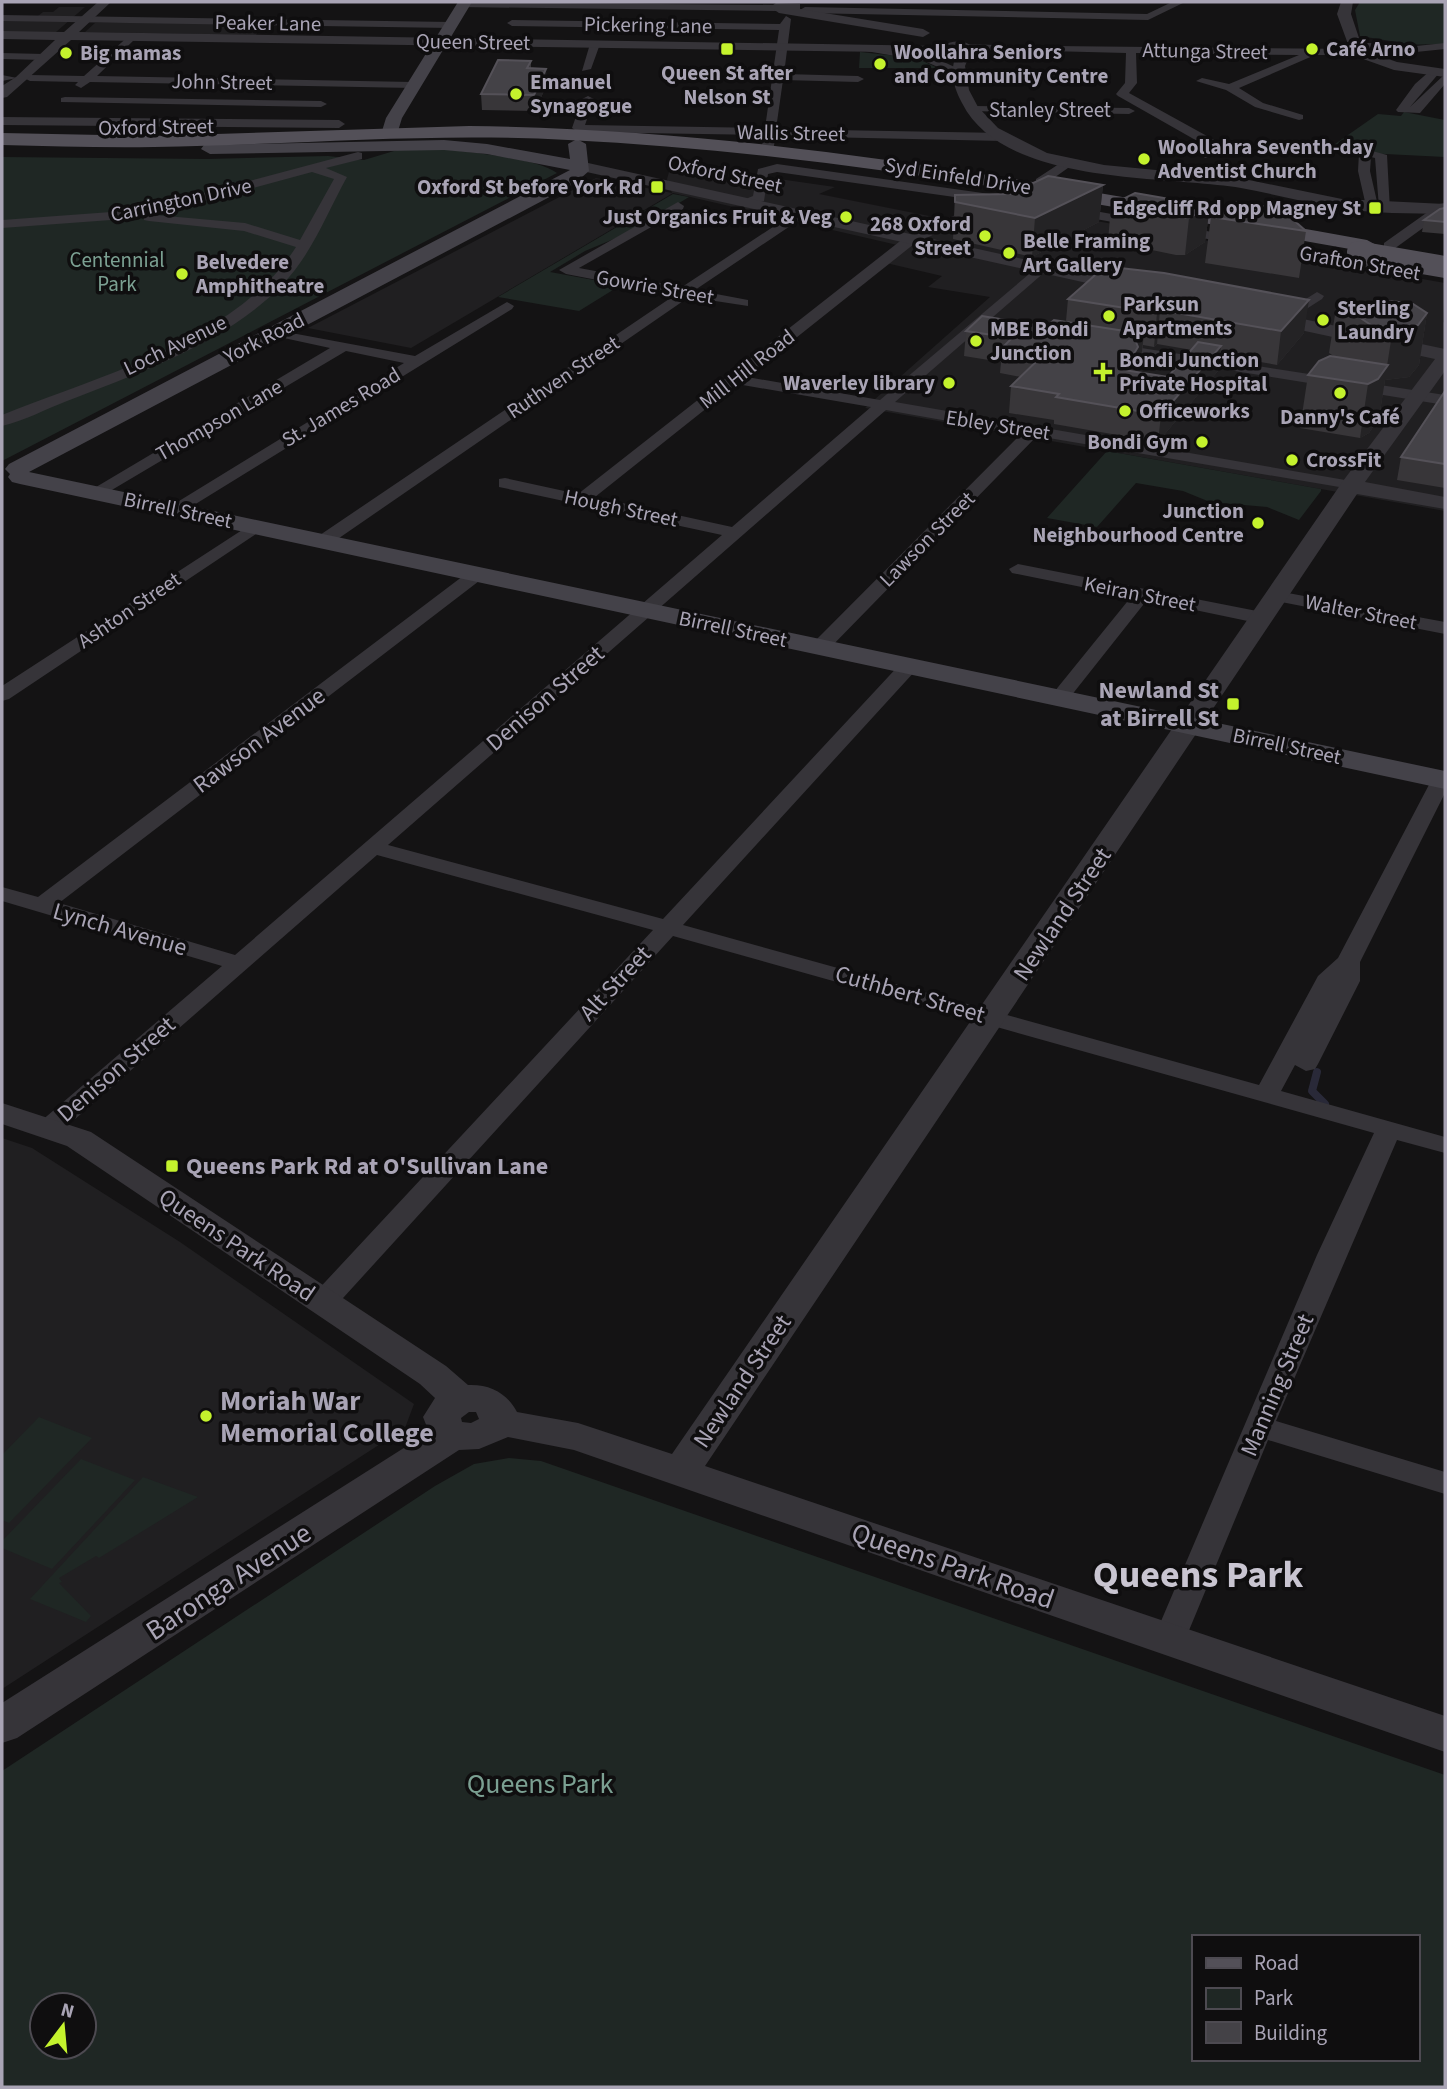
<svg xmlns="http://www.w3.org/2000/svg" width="1447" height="2089" font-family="'Source Sans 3',sans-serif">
  <rect width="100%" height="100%" fill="#141314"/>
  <path fill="#201f21" d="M59,7H85L56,32H2V20H33L43,12H53Z
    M95,23H265L256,35L85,32Z
    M671,165L744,182L779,179L835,187L819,194L964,223L1006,205L1445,283L1443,322L1445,323V511L865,408L990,297L928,287L942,276L886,263L906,247L673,193L411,348L308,328L596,178L672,193L667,179Z
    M2,1138L32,1148L180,1242L414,1404L405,1428L2,1689Z"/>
  <path fill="#1f2724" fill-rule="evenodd" d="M1360,2H1445V44L1393,45L1396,42L1360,36L1355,10Z
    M860,52L916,58L938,68H859Z
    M1404,112L1445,120V157L1325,151L1378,114L1401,116Z
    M423,147C454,151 534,156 557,173L2,461V157L207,159L328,156L364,160L404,148Z
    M673,194L689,197L633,231L585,251L550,272L621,285L579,311L498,297Z
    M1107,451L1321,489V491L1299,520L1267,507L1210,502L1183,491L1136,483L1097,527L1047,518Z
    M39,1417L92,1438L9,1523L2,1520V1455Z
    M509,1458L541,1461L1445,1775V2087H2V1771L435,1486L474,1464ZM1193,1937H1417V2059H1193ZM42,2005H84V2047H42Z
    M81,1459L135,1480L52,1569L2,1548V1541Z
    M143,1477L198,1497L99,1558L96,1556L59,1578L62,1582L59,1583L91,1616L86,1622L30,1599Z"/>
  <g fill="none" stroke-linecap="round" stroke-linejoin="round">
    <path stroke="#292938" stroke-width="8" d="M1317,1072L1312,1091L1325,1104"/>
    <path fill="#363439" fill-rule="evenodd" d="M463,2L777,5L782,8L777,11L459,7Z
      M1172,2H1185L1148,20L805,13L800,10L805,7L1147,14Z
      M2,15L451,22L456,25L451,28L2,21Z
      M786,16L791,19L784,74L858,76L864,79L858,82L783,80L776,129L1003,133L1009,137L1003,141L775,136L774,146L768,150L762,146L764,135L578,132L572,128L582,99L588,96L594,99L585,125L765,128L779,30L512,26L507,23L512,20L780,24Z
      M131,34L135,35V39L97,76L413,82L419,85L413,88L90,82L81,88L75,85L78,82L30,81L24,78L30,75L84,76Z
      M595,41L600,44L591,69L582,71L590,44Z
      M1353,42L1416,46L1445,43V49L1416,52L1349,47V43Z
      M966,44L1030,46L1035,49L1030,52L962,49L961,47Z
      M870,46L931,56L961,70L1057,71L1063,74L1057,77L959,76L924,61L866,51L865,49Z
      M1053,46L1357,49L1362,52L1357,55H1315L1239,88L1263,103L1303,115V119L1299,120L1255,107L1226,90L1196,81L1202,78L1229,84L1299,55L1136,53L1137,83L1129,93L1216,141L1217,154L1205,158L1199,154L1207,149L1206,146L1118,96L1116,94L1125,83L1126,53L1049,51V47Z
      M2,53L44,54L49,57L44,60L2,59Z
      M1431,70L1440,72L1410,107L1445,74V84L1420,113L1398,112L1396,110L1415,84Z
      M2,75L17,78L2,81Z
      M65,97L321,101L327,104L321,107L61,102V98Z
      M972,106L1129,108L1135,111L1129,114L968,111V107Z
      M2,117L339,120L345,124L339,128L2,125Z
      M1365,149L1387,155L1390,210L1379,207L1375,158L1371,157L1370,171L1378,206L1372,210L1366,206L1358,171L1359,153Z
      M358,152L362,153V159L326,168L347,177C326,215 312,254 282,285C226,343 141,372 67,401C46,409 24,421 2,426V415C99,376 237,340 296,247L244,231L149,221L144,220V214L245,223L300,240L334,179L312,172L209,200L111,220L2,228V220L111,212L208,192Z
      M1065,160L1075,163L1044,185H1036V179Z
      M777,164L1004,196L1010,200L1004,204L777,172L768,174L764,201L743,206V200L753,196L758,169Z
      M678,202L684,206L683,209L579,268L682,287L797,211L808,214L695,290L748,300V306L689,297L329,545H317L314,541L317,537L675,295L566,274L559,270Z
      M1445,203V212L1394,249H1384V243L1439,204Z
      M980,204L991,207L914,244L747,377L880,400L1041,264L1046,265V271L895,402L1351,481L1359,486L1357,490L1037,436L827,651H813L811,647L813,643L1021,434L886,410L388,845L663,919L902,662H916L919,666L916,670L683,925L1259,1085L1318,976L1338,958L1432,779L1435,775L1445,774V793L1360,962V981L1318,1064L1315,1069L1306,1071L1295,1065L1281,1091L1445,1137V1153L1397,1140L1276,1421L1445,1472V1494L1268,1440L1185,1640L1181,1649L1169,1653L1157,1649L1153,1640L1317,1255L1374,1133L673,936L333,1309L323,1311L313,1309L309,1302L313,1295L653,930L377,855L58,1134H40L36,1128L40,1122L222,966L2,901V887L38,897L471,570H483L486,574L483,578L59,903L235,955L722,535L499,487V479L505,478L578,494L904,238ZM737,384L871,407L732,527L595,497Z
      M1067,206L1386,263L1393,267L1386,271L1062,213V207Z
      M1317,292L1324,296L1322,299L1286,322H1276L1274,319Z
      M507,302L514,306L512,309L181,513L175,514L166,509L404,363L346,351L100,497L94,498L86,493L330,348L270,335V329L415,356Z
      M1109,343L1445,395V405L1104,350L1102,347Z
      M256,521L265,526L262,530L9,699L2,701V686Z
      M1018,564L1262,612L1271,618L1262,624L1147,600L1067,701L1060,703L1050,697L1131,597L1012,573L1009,569Z
      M1277,591L1445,622V634L1271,600L1268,596L1271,592Z"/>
    <path fill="#363439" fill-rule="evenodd" d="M98,2H111L79,32L941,46C951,41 964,39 973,47L965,66L969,90L978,107L998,128L1047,153L1104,165L1239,178L1342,199L1445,204V214C1411,213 1373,214 1339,208C1306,203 1274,194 1241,188C1162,175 1004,186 962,103C953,86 949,71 957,53L71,40L7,97L2,98V86L16,77L55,40L2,39V31L64,32Z
      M1341,2H1353L1351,14L1363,50L1397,62L1445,69V77L1394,70L1352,55L1337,14Z
      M776,3L800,4V9L923,29L930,33L923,37L779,13L770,7Z
      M579,161L1132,283L1141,288L1132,293L573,169L571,166Z
      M1265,311L1445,349V371L1365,482L1445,497V509L1357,494L705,1466L1445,1716V1752L574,1450L508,1437L479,1449L459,1450L17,1738L2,1743V1703L429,1432L423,1417L435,1398L420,1384L67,1146L2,1124V1103L91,1132L446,1366L468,1385C490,1384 507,1393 517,1412L578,1423L672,1454L1343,481L1435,359L1258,321L1256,317ZM469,1412H476L479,1419L471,1423L462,1422L461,1418Z"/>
    <path fill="#444249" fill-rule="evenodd" d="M458,2H472L402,118L398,131L390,136L384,135L382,131L386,118Z
      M577,139L586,144L589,171L574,184L29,472L1445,771V789L20,484L12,482L8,477L10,474L5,469L9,464L570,170L487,154L444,150L210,154L201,149L204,145L444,140L487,144L570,159L568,144Z"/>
    <path fill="#535058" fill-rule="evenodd" d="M469,126C772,129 1070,188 1367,240L1378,246L1367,252C1102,205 837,153 568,140C429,132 292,145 154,147C103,148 52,146 2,145V133L153,136Z"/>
    <path stroke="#535058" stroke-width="22" d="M1358,252L1445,267"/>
  </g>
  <path fill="#383639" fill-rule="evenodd" d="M531,61V68L547,84L535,111L482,110L481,94Z
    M1103,185L1099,222L1032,257L953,239L955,195L1010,194Z
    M1111,205L1210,206L1205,242L1185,255H1176L1108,241Z
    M1445,208V234L1422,232L1424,220Z
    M1211,217L1306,231L1299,278L1205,263Z
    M1102,269L1304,333L1277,365L1220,355L1218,371L1158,442L1054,424V420L1009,413L1011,386L1021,377L1000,373L1001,362L964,356L966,331L1036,325H1048L1066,321L1068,299ZM1157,344L1192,350L1168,377L1135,372L1136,365L1141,359L1143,345L1154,347Z
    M1337,302L1427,313L1419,365L1409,377L1385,380L1379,418L1369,433L1360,438L1300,428L1308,375L1335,357L1329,353Z
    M1445,391V488L1397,480L1401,457Z"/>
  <path fill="#242325" d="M546,69L547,84L535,111L534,95Z
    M1103,185L1099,222L1032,257L1035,218Z
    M1210,206L1205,242L1185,255L1189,218Z
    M1309,300L1304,333L1277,365L1281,331Z
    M1160,310L1157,344L1154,347L1157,313Z
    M1427,313L1419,365L1409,377L1385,380L1379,418L1369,433L1360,438L1368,384L1387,366L1393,328Z
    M1144,334L1141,359L1136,365L1135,372L1124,370L1136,342Z
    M1221,346L1218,371L1158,442L1161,415Z"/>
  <path fill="#444247" stroke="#545158" stroke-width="2" d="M498,60L531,61L527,68L546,69L534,95L481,94Z
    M1048,176L1103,185L1035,218L955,202V195L1010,194Z
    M1135,193L1210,206L1189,218H1180L1111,205Z
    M1237,202L1281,209L1306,231L1211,217Z
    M1445,208V222L1424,220L1440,209Z
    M1111,267L1164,273L1309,300L1281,331L1160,310L1157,313L1068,299L1102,269Z
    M1391,301L1413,304L1427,313L1418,325L1393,328L1371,325L1337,302L1369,307L1372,303Z
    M982,316L1036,325H1048L1054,320L1144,334L1136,342L1138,347L1124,370L1168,377L1198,342L1221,346L1161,415L1056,397L1059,394L1011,386L1044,354L1002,348L1012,338L966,331Z
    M1330,356L1388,365L1378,379L1368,384L1308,375L1319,361Z
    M1445,391V464L1401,457Z"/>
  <g fill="#c4f22d" stroke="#0f0e0f" stroke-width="2.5">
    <rect x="720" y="42" width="14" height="14" rx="3.5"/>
    <circle cx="1312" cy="49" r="7"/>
    <circle cx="66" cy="53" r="7"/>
    <circle cx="880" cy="64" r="7"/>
    <circle cx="516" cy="94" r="7"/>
    <circle cx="1144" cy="159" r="7"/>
    <rect x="650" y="180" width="14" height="14" rx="3.5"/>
    <rect x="1368" y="201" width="14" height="14" rx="3.5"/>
    <circle cx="846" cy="217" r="7"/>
    <circle cx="985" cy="236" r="7"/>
    <circle cx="1009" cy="253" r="7"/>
    <circle cx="182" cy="274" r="7"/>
    <circle cx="1109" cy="316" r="7"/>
    <circle cx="1323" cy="320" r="7"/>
    <circle cx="976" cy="341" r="7"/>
    <path d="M1099.5 361.5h7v7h7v7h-7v7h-7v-7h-7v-7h7z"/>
    <circle cx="949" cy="383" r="7"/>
    <circle cx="1340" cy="393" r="7"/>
    <circle cx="1125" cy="411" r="7"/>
    <circle cx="1202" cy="442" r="7"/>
    <circle cx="1292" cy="460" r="7"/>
    <circle cx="1258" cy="523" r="7"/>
    <rect x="1226" y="697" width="14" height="14" rx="3.5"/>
    <rect x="165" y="1159" width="14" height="14" rx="3.5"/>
    <circle cx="206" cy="1416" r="7"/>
  </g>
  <g text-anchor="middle" stroke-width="7" stroke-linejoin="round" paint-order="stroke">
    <g font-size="21" fill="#a9a4b5" stroke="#0f0e0f">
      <text transform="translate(268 23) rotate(1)" y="7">Peaker Lane</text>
      <text transform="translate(648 25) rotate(1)" y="7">Pickering Lane</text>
      <text transform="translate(473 42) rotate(1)" y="7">Queen Street</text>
      <text transform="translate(1205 51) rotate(1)" y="7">Attunga Street</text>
      <text transform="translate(222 82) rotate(1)" y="7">John Street</text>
      <text x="1050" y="117">Stanley Street</text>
      <text transform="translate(156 127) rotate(-1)" y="7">Oxford Street</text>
      <text transform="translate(791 133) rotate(1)" y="7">Wallis Street</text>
      <text transform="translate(725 174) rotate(12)" y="7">Oxford Street</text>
      <text transform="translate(958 176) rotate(9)" y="7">Syd Einfeld Drive</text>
      <text transform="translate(181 200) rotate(-12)" y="7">Carrington Drive</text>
      <text transform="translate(1360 263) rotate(10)" y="7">Grafton Street</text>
      <text transform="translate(655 287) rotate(10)" y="7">Gowrie Street</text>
      <text transform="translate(264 338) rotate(-27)" y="7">York Road</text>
      <text transform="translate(175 345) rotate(-26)" y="7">Loch Avenue</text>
      <text transform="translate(747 369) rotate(-38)" y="7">Mill Hill Road</text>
      <text transform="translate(563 377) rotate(-34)" y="7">Ruthven Street</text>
      <text transform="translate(341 407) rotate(-31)" y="7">St. James Road</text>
      <text transform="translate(219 420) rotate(-30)" y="7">Thompson Lane</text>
      <text transform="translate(998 425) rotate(9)" y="7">Ebley Street</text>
      <text transform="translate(621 508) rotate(12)" y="7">Hough Street</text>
      <text transform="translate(178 510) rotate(12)" y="7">Birrell Street</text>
      <text transform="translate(927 539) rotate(-45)" y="7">Lawson Street</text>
      <text transform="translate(1140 594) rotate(11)" y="7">Keiran Street</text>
      <text transform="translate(129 610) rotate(-34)" y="7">Ashton Street</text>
      <text transform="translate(1361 612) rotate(11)" y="7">Walter Street</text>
      <text transform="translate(733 629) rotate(12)" y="7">Birrell Street</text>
      <text transform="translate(1287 746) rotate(12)" y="7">Birrell Street</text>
    </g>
    <g font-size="21" font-weight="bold" fill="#a9a4b5" stroke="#0f0e0f" text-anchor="start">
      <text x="1326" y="56">Café Arno</text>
      <text x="894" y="59">Woollahra Seniors<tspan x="894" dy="24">and Community Centre</tspan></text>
      <text x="80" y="60">Big mamas</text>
      <text x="727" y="80" text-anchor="middle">Queen St after<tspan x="727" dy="24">Nelson St</tspan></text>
      <text x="530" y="89">Emanuel<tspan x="530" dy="24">Synagogue</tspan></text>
      <text x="1158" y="154">Woollahra Seventh-day<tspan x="1158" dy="24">Adventist Church</tspan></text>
      <text x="643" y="194" text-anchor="end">Oxford St before York Rd</text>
      <text x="1361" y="215" text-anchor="end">Edgecliff Rd opp Magney St</text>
      <text x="832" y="224" text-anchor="end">Just Organics Fruit &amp; Veg</text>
      <text x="971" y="231" text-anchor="end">268 Oxford<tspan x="971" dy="24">Street</tspan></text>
      <text x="1023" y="248">Belle Framing<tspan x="1023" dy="24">Art Gallery</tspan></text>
      <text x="196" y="269">Belvedere<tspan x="196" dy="24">Amphitheatre</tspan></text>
      <text x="1123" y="311">Parksun<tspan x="1123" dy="24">Apartments</tspan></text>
      <text x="1337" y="315">Sterling<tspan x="1337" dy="24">Laundry</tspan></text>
      <text x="990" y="336">MBE Bondi<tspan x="990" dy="24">Junction</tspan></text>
      <text x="1119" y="367">Bondi Junction<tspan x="1119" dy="24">Private Hospital</tspan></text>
      <text x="935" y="390" text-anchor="end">Waverley library</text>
      <text x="1139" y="418">Officeworks</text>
      <text x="1340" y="424" text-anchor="middle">Danny's Café</text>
      <text x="1188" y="449" text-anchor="end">Bondi Gym</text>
      <text x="1306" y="467">CrossFit</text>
      <text x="1244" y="518" text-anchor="end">Junction<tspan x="1244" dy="24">Neighbourhood Centre</tspan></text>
    </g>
    <g font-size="21" fill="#7ba092" stroke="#0f0e0f">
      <text x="117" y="267">Centennial<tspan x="117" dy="24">Park</tspan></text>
    </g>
    <g font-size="24" font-weight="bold" fill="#a9a4b5" stroke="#0f0e0f" text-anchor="end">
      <text x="1219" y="698">Newland St<tspan x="1219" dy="28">at Birrell St</tspan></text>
      <text x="186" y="1174" text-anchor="start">Queens Park Rd at O'Sullivan Lane</text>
    </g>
    <g font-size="24" fill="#a9a4b5" stroke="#0f0e0f">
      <text transform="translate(545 698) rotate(-41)" y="8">Denison Street</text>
      <text transform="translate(259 740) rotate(-37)" y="8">Rawson Avenue</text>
      <text transform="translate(1062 914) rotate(-56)" y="8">Newland Street</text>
      <text transform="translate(120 929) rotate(16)" y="8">Lynch Avenue</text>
      <text transform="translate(615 983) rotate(-47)" y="8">Alt Street</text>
      <text transform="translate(910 994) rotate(16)" y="8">Cuthbert Street</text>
      <text transform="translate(116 1069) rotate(-41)" y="8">Denison Street</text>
      <text transform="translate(237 1245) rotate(34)" y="8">Queens Park Road</text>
      <text transform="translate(742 1381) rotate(-56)" y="8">Newland Street</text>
      <text transform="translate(1277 1385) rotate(-67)" y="8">Manning Street</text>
    </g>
    <g font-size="28" font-weight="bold" fill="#a9a4b5" stroke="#0f0e0f" text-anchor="start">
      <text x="220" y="1410">Moriah War<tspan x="220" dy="32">Memorial College</tspan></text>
    </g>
    <g font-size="28" fill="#a9a4b5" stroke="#0f0e0f">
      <text transform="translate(953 1565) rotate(19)" y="10">Queens Park Road</text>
      <text transform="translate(228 1581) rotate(-33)" y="10">Baronga Avenue</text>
    </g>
    <g font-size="28" fill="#7ba092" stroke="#0f0e0f">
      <text x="540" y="1793">Queens Park</text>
    </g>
    <g font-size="38" font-weight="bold" fill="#c9c5d1" stroke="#0f0e0f">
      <text x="1198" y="1587">Queens Park</text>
    </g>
  </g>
  <rect width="1447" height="2089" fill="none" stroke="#a9a4b5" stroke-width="7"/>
  <rect x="1192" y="1935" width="228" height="126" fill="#0f0e0f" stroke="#4d4a51" stroke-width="2"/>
  <rect x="1206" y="1958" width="35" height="10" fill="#535058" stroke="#4d4a51" stroke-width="2"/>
  <text x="1254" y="1970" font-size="21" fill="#a9a4b5">Road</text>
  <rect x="1206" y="1988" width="35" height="21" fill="#1f2724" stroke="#4d4a51" stroke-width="2"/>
  <text x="1254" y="2005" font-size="21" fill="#a9a4b5">Park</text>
  <rect x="1206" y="2022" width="35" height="21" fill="#444247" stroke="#4d4a51" stroke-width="2"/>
  <text x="1254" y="2040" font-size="21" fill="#a9a4b5">Building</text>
  <g transform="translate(63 2026) rotate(16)"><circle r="33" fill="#0f0e0f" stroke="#4d4a51" stroke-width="2"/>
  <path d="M0-5L12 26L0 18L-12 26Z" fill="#c4f22d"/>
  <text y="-10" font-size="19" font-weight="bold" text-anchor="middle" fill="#a9a4b5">N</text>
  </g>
</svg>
